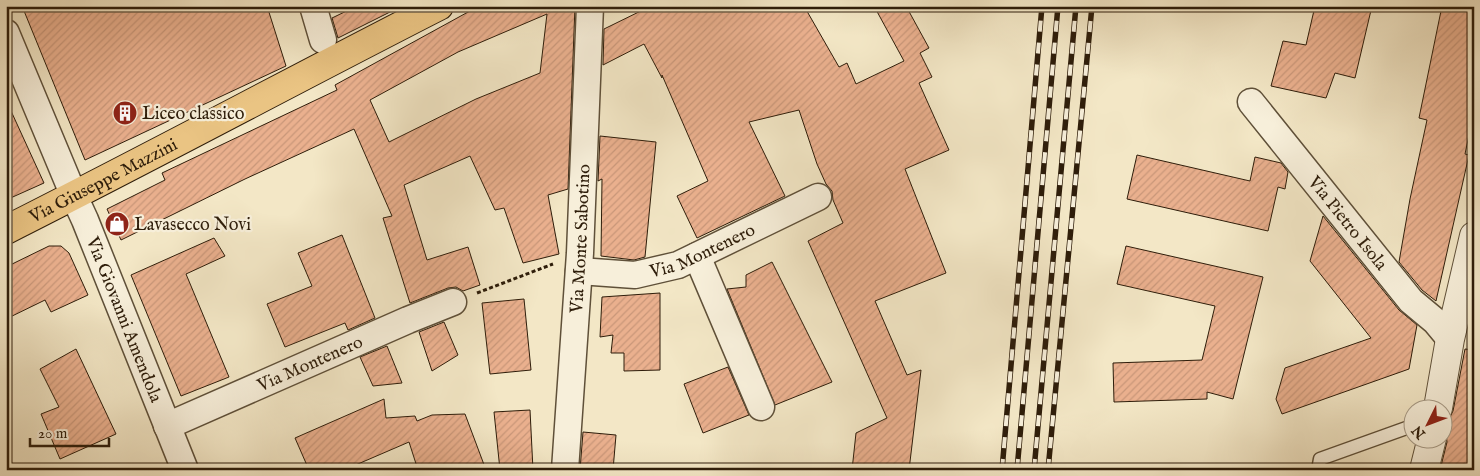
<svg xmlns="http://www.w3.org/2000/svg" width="1480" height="476" font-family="'IM FELL English',serif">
  <defs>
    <pattern id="building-hatch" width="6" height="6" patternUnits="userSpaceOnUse" patternTransform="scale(1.25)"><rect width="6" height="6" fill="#eab08e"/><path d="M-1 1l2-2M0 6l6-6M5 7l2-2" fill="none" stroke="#c99779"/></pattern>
  </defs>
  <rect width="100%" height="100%" fill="#f3e7c6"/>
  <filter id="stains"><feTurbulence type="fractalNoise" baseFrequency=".004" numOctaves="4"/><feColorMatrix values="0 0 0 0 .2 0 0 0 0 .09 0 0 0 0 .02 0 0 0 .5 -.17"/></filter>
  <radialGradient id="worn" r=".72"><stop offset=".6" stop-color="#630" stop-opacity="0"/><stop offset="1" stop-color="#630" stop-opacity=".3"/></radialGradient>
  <path fill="url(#building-hatch)" stroke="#2e1d0a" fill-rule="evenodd" d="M22,6H267L286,66L85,160Z
    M357,6H402L338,38L332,18Z
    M479,6H575L568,189L548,195L559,254L523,263L504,208L495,210L470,156L404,185L427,260L468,247L480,285L463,291L456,287L448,288L410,303L383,218L392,216L354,129L245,179L121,240L107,209L165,180L162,173L337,90L335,85ZM547,14L540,73L476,99L389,142L370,100L458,52Z
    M651,6H804L839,67L847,63L856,84L904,61L874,6H906L929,48L920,53L932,77L919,83L949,150L905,169L946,273L875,301L907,375L921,370L909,470H852L856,433L887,418L808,241L843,223L833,200L832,191L826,184L817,164L799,110L749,122L785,196L697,238L677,196L708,181L662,75V78L644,44L603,65L604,29Z
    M1315,6H1372L1355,78L1335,73L1326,98L1271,86L1283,41L1306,45Z
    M1442,6H1474V111L1465,154L1469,155L1436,301L1422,290L1399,262L1410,199L1427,120L1419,118Z
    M6,100L44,183L6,200Z
    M600,136L656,142L645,257L634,260L601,256L602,179L598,181Z
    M1137,155L1250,181L1255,157L1281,163L1288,172L1285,189L1278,187L1268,231L1127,199Z
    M1323,216L1399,310L1417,325L1409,369L1282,414L1276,399L1285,368L1371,338L1310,261Z
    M342,235L375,318L348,330L345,323L285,347L267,304L312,286L298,253Z
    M214,238L225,256L186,274L229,377L181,396L131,275Z
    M49,246H61L69,253L88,295L51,312L45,300L6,319V267Z
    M1126,246L1263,277L1233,399L1207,392V399L1114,402L1113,363L1202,360L1215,306L1117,284Z
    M772,262L832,382L775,405L727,289L746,287V275Z
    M660,293V370L624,371V353H611L613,335L600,337L602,297Z
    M524,299L531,370L490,374L482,303Z
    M444,322L458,355L432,371L419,332Z
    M387,346L402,383L373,386L360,357Z
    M76,349L116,434L60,459L41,414L59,407L40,369Z
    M1465,349L1474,350V470H1440L1447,442L1446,432L1449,419L1453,411Z
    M728,367L749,415L703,433L684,384Z
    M384,399L386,418L415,416L417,421L432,415L465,414L486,470H418L409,442L344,470H309L295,438Z
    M530,410L533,470H500L494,412Z
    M583,432L616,435L613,470H580Z"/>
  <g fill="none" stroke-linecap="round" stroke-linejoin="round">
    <defs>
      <path id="service" d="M1318,470L1320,459L1412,426"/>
      <g id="minor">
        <path d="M313,6L323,40"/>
        <path id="s1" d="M6,33L74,196L85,220L185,470"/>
        <path id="s2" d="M1251,102L1411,301L1435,321L1450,339"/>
        <path d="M697,256L761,407"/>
        <path id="s3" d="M579,271L635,275L678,265L818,197"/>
        <path id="s4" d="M167,426L408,320L453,302"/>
        <path id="s5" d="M565,470L580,253L590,6"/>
      </g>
      <path id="tertiary" d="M1438,408L1450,339L1474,236
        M1424,470L1432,438"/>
      <g id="primary">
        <path id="s6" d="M6,230C151,157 294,80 439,6"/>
      </g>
    </defs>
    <use href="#service" stroke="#5f5039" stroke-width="15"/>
    <use href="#minor" stroke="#5f5039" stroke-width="29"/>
    <use href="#tertiary" stroke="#5f5039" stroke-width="30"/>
    <use href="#primary" stroke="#2e1d0a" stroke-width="30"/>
    <path stroke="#2e1d0a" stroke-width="3" stroke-dasharray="4 2.5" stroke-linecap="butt" d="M477,293L553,264"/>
    <use href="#service" stroke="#f7efda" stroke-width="12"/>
    <use href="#minor" stroke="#f7efda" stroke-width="26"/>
    <use href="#tertiary" stroke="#f7efda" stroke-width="28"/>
    <use href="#primary" stroke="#eac483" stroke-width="28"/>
    <defs>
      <path id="rail" d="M1002,470L1042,6
        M1017,470L1058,6
        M1034,470L1076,6
        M1048,470L1092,6"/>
    </defs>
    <use href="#rail" stroke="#2e1d0a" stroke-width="5.5"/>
    <use href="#rail" stroke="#f7efda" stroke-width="4" stroke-dasharray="11" stroke-linecap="butt"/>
  </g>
  <defs>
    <symbol id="building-disc" viewBox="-11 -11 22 22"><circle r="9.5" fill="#8f2418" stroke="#f7efda"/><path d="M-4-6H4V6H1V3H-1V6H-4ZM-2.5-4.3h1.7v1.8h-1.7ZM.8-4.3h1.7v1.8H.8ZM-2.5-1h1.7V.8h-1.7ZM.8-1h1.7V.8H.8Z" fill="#fff"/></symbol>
    <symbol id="shop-disc" viewBox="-11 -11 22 22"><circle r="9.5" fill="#8f2418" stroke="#f7efda"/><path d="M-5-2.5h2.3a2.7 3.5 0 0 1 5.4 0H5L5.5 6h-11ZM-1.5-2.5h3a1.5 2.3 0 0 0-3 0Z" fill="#fff"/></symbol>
  </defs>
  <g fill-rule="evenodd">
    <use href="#building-disc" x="111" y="99" width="28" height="28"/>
    <use href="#shop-disc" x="103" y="210" width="28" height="28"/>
  </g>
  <g text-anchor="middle" stroke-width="4.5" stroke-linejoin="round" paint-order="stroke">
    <g font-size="18" fill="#2e1d0a" stroke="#f7efda" text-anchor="start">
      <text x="142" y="119">Liceo classico</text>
      <text x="134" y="230">Lavasecco Novi</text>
    </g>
    <g font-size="18" fill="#2e1d0a" stroke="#f7efda">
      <text dy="6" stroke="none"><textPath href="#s6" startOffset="109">Via Giuseppe Mazzini</textPath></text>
      <text dy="6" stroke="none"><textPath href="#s2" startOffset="155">Via Pietro Isola</textPath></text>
      <text dy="6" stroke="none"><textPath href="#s5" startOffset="232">Via Monte Sabotino</textPath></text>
      <text dy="6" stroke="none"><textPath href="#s3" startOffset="128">Via Montenero</textPath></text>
      <text dy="6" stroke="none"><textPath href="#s1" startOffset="310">Via Giovanni Amendola</textPath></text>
      <text dy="6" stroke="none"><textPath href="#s4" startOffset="156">Via Montenero</textPath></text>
    </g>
  </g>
  <rect width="1480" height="476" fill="none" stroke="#f3e7c6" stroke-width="25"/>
  <rect x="8" y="8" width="1465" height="461" fill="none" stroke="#2e1d0a" stroke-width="2.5"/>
  <rect x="12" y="12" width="1455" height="451" fill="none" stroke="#2e1d0a"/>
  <g transform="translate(1428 424) rotate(228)"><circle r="24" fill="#f7efda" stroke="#a79b87"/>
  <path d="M0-4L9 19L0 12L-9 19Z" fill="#8f2418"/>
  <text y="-8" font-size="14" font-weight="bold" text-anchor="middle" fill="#2e1d0a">N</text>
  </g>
  <path d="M30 438v8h79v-8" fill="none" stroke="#2e1d0a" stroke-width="2.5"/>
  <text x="38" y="438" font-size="15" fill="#2e1d0a" stroke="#f7efda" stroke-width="4" paint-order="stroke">20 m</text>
  <rect width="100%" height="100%" filter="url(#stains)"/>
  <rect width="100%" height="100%" fill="url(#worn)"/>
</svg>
